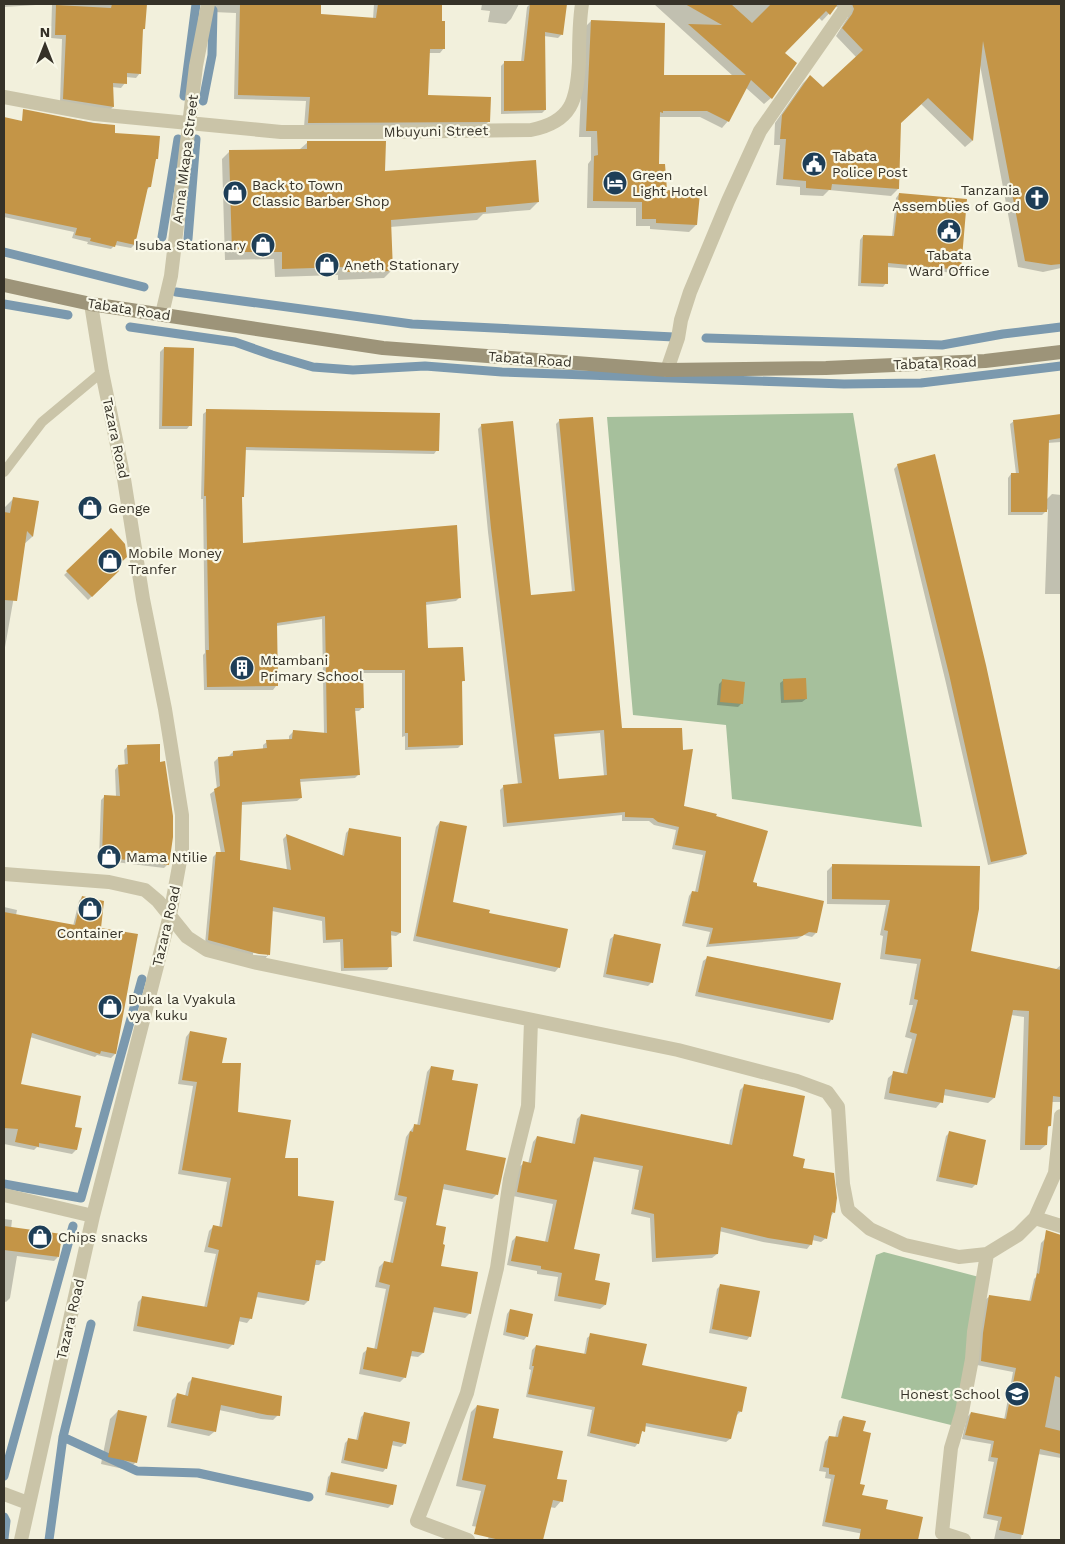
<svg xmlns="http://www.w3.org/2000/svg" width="1065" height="1544" font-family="'Work Sans',sans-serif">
  <rect width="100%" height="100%" fill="#f2f0dc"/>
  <path fill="#a6c09c" d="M853,413L922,827L732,799L726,725L633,715L607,417Z
    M884,1252L979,1277L955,1426L841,1398L876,1255Z"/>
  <path fill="#0003" fill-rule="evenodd" d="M4,4H147L146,5L144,29L141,31L140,73L136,78L126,77L125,83L121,88L112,87L113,107L109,111L60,103L62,39L51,38L52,4L4,7Z
    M214,4H320V15L373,19L374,4H441L440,22L444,48L440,53H429L427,96L489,121L484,126L304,127L306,101L234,99L236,13L213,12Z
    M482,4H519L511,19L506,24L488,22L490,11L481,10Z
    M530,4H566L562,34L558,38L544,36L545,110L542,113L501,114V66L505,62H521L527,7Z
    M654,4H1061V268L1043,272L1018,267L980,65L972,141L965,147L921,104L900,123L898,189L891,196L829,190L823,196L800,195V187L776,185L780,145H774L775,123L803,83L810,76L823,88L857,58L836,36L848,17L844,8L835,7L822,21L818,17L783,53L771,98L764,104L745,87L728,121L722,128L700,117H659L658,166L666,191L696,225L689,232L650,229V226H636V208H587L588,164L591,160V137H579L584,28L591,21L663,76H733Z
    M59,117L114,126V134L157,158L155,161L150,187L146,190L134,245L131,248L115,245L111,249L87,244L88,242L72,238L74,232L4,217V118L53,129Z
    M308,142L384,172L538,202L530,210L483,214L477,220L390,227L392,270L384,278L338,280V275L275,277L274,259L225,260L222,159L230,151L299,150Z
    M899,194L966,200L959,270L956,273L887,267L886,283L883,287L858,286L860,240L863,236L892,237L896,198Z
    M164,348L190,425L187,429H159L160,352Z
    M207,411L437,450L434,454L245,450L243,496L241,499L242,545L460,597L456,601L425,605L427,649L464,680L461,683L462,744L458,748L405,750V736L402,737V673H362L363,707L359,711H354L359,774L355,778L299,782L301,798L297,801L241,805L238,861L287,870L283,839L286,836L342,856L346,833L350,829L400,933L396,936L389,935L390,966L387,970L341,971L340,942L323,943L322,921L272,911L268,955L265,959L205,944L213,857L217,853H221L210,794L217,789L214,762L218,758L229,756L233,752L263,750V745L267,742L289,740V736L293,732L324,734L322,619L276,626V686L273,690H204L203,655L205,653L203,499H201L203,414ZM253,953L267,954V956L253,955Z
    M1061,415V442L1047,443L1046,500L1052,494L1061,495V594H1045L1048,509L1042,515H1008V478L1011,474H1016L1010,424L1014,421Z
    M560,420L621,729L683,807L755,887L816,933L812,937L804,935L797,939L706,947L710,932L682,926L689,896L692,892H695L703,855L672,849L676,830L654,825L649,821H622V815L503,827L500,790L504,786L518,784L488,532L478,429L482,425L530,597L572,592L556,424ZM600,733L604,776L558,781L553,737Z
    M898,465L1026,854L1022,857L988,865L945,679L894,469Z
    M13,499L37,502L32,537L23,545L4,653V508Z
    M111,530L114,567L118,571L88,600L64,575Z
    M784,680L806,699L802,702L781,703L780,683Z
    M722,681L742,703L738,707L717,705L719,684Z
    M128,746L168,864L164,868L99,860L101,800L104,797H116L115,770L118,766H125L124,750Z
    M440,822L451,903L487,914L559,967L555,972L413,941L436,827Z
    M833,865L978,867L969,952L1055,970L1061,965V1102H1052L1050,1126L1046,1129V1145L1040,1150H1020L1024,1017L1011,1015L994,1098L988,1103L943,1095L941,1102L936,1108L884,1099L888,1078L894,1073L903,1074L912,1039L905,1037L913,1005H909L917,964L880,959L883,936L880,935L886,905L827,904V871Z
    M82,897L100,929L115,1054L111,1058L97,1055L95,1057L30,1037L20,1085L74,1128L76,1150L72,1154L37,1147L34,1150L4,1144V907L17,910L16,915L73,926L79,901Z
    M614,936L652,982L648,986L603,977L610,939Z
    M707,958L832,1019L829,1023L695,996L703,961Z
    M190,1032L220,1064L237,1113L283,1159L296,1197L323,1261L319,1265H314L308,1301L304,1305L256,1297L251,1318L247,1323L238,1321L233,1344L228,1349L133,1331L138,1302L143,1297L204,1308L216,1254L204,1252L209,1231L213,1227L219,1228L227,1182L178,1174L193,1086L178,1084L186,1037Z
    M431,1067L451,1081L465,1151L497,1194L492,1199L442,1189L435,1226L440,1267L470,1313L465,1318L432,1312L423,1353L418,1357L410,1356L405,1377L400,1382L359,1374L363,1353L368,1349L374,1350L386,1289L375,1287L379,1267L384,1262L390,1263L403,1202L394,1200L406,1137L414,1126H417L427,1072Z
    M745,1085L792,1157L834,1212L830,1217L826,1238L821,1242L812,1240L811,1244L807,1249L763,1242L719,1231L717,1254L712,1258L652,1262L650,1218L631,1214L639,1170L592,1161L573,1250L594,1281L609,1284L605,1305L600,1309L554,1301L558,1277L537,1274V1271L507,1265L512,1241L516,1237L545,1242L553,1204L513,1196L519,1167L524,1163L528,1164L533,1142L537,1137L572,1144L577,1119L581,1115L729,1145L740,1090Z
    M949,1133L976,1184L972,1188L936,1181L946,1136Z
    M4,1219L12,1220L11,1229L58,1257L54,1261L17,1256L10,1298L6,1302L4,1301Z
    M1045,1239L1061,1241V1458L1038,1454L1021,1539L994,1540L998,1521L983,1518L994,1462L988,1461L991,1444L962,1439L967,1417L971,1413L1004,1420L1013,1372L977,1365L979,1338L985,1300L990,1296L1029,1302L1034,1279L1036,1277L1041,1243Z
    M721,1285L750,1336L747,1340L709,1333L717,1289Z
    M510,1310L527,1336L524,1340L503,1335L507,1314Z
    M591,1335L641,1366L741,1411L737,1415L735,1414L730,1439L726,1442L644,1426L638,1443L635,1447L587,1436L592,1410L526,1397L531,1370L529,1369L532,1350L536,1346L584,1355L587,1338Z
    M192,1379L278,1415L273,1420L261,1419L219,1410L214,1432L209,1436L167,1427L172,1400L177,1395L185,1396L188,1383Z
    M477,1406L492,1439L556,1480L561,1501L555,1508L550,1507L542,1540H488L490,1529L472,1526L481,1491L456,1486L471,1412Z
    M118,1411L136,1462L128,1470L101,1464L110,1419Z
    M364,1414L405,1443L401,1447L391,1445L386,1468L383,1472L341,1463L345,1443L349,1439L356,1441L361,1417Z
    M843,1417L861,1496L885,1510L917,1539L916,1540H895L822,1526L831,1479L825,1478L826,1472L819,1471L825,1442L829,1437L835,1438L839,1421Z
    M331,1474L392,1504L388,1508L325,1495L328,1477Z"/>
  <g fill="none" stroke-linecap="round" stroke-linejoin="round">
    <path stroke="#7b99ae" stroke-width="9" d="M184,96L196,4
      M203,101L212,55L213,10
      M162,237L178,139
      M188,239L196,139
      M4,252L144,287
      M176,292L412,324L674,337
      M4,304L68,315
      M130,327L235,342L272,355L313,367L353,370L425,366L502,372L844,384L921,383L1061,366
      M706,338L942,345L1003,334L1061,327
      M4,1184L81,1198L142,979
      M63,1437L137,1471L198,1473L309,1497
      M4,1476L73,1226
      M4,1517L6,1521L4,1539
      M49,1540L63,1437L91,1324"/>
  </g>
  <path fill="#c49547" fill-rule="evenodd" d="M112,4H147L145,29H143L141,74L127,73V84L113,83L114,107L63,99L66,35H55L56,5L111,8Z
    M240,4H321V14L376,18L378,4H442V21H445V49H430L428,95L491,97L490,122L308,123L310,97L238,95Z
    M530,4H567L563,35L545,32L546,110L504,111V61H524Z
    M685,4H731L752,23L771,4H838L830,15L826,11L785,53L797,63L772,99L751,80L729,122L707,111H663V113L660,112L659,164H665L667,190L700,193L697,225L656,223V219H642V202L593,201L594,156L598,155L597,131H586L591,20L665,23L664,75H746L688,24L722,25Z
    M852,4H1061V264L1051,265L1025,261L983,41L973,141L928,98L901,123L899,189L832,184L831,190L806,188V181L783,179L786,139H780L782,115L810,75L823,87L863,50L842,28L852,14L854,9Z
    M23,109L93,123L115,125V133L160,136L158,159H156L151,187H148L135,245L117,241L115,247L90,241L91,238L75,235L77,228L4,213V117L22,121Z
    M307,141H386L385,171L536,160L539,202L486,207V212L391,220L393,271L346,272L345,267L282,269V252H232L229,150L307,149Z
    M899,193L967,199L961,270L888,263V284L861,283L863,235L894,236Z
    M164,347L194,348L192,426H162Z
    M206,409L440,413L439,451L246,447L244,497H242L243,543L457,525L461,598L426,602L428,648L463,647L465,681H462L463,745L408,747V733H405V670H363L364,708H355L360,775L300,779L302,798L242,802L240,860L291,870L286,834L344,856L349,828L401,837V933L391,931L392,967L344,968L343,939L326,940L325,917L273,907L270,955L259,954L208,940L216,852H225L214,789L220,786L218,757L233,756V751L267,748L266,740L292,739L293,730L327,733L325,616L277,623L278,686L207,687L206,650H209L206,496H204Z
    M1061,414V438L1049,440L1047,512H1011V473H1019L1013,420Z
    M593,417L622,728H682L683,750L693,749L684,806L717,814L716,816L768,831L753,882L757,883V886L824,901L817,933L809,932L802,936L709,944L713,928L685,923L692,891L698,892L706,851L675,845L679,827L658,822L653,818L625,817V812L507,823L503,785L522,783L491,528L481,424L513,421L531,595L575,591L559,419ZM604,730L607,775L559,779L554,734Z
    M935,454L986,665L1027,854L991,862L949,674L897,464Z
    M13,497L39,501L33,537L27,531L17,601L4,600V512L10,513Z
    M111,528L125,544L127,557L116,567L119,571L92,597L66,571Z
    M806,678L807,699L784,700L783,679Z
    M722,679L745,682L743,704L720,702Z
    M160,744V762L165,761L173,816V837L169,865L102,857L104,795L120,796L118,765L128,764L127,745Z
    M440,821L467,826L453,902L490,910L489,913L568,929L560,968L416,936Z
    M832,864L980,866L979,909L971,951L1061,970L1060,1097L1053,1096L1051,1126H1048L1047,1145H1025L1029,1011L1013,1010L995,1098L945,1089L943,1103L889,1093L893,1071L907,1074L917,1034L910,1032L918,1000L914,999L921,959L885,954L888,931L884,930L890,900L832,899Z
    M82,896L104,901L101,928L138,934L116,1054L101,1051L100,1054L32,1033L21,1084L81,1096L75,1127L82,1128L77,1150L39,1143V1147L15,1142L18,1129L4,1128V912L75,925Z
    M614,934L661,944L653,983L606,974Z
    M707,956L841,983L833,1020L698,992Z
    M190,1031L227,1038L222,1063H241L238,1112L291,1120L285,1158H298V1196L334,1201L325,1261L316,1260L309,1301L258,1292L252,1319L240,1317L234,1345L137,1326L142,1296L207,1307L219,1250L208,1247L213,1225L222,1227L231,1178L182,1170L197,1082L182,1080Z
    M431,1066L454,1070L452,1080L478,1084L466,1150L506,1158L498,1195L444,1184L436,1225L446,1227L443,1244L445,1245L441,1266L478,1272L471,1314L434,1307L424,1353L412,1351L406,1378L363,1369L367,1347L377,1349L390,1285L379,1282L384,1261L393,1263L407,1197L398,1195L410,1131L413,1132L414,1124L420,1125Z
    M744,1084L805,1096L793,1156L805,1159L803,1168L834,1173L837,1198L835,1213L832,1212L827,1239L814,1235L812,1245L768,1238L721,1227L718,1254L656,1258L654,1214L634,1209L643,1166L594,1157L574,1249L600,1254L595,1280L610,1283L606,1305L558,1296L562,1273L541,1269V1266L511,1261L516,1236L548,1242L557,1200L517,1192L523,1161L531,1163L537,1136L575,1144L581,1114L732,1145Z
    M949,1131L986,1140L977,1185L939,1177Z
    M4,1226L62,1234L59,1257L4,1250Z
    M1046,1230L1061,1235V1378L1055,1376L1045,1427L1061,1431V1454L1040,1449L1023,1535L999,1530L1002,1517L987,1514L998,1458L991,1457L994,1441L965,1435L971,1412L1006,1419L1016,1368L981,1361L983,1333L989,1295L1031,1301L1037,1273L1039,1274Z
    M720,1284L760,1291L751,1337L712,1329Z
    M510,1309L533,1314L528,1337L506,1332Z
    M590,1333L647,1344L642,1365L747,1387L742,1412L738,1411L731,1439L646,1423L645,1432L642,1431L639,1444L590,1433L595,1407L528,1394L534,1366H532L536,1345L586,1354Z
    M192,1377L282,1396L280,1416L267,1415L221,1405L216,1432L171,1423L177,1393L188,1396Z
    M477,1405L499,1409L493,1438L563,1451L557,1479L567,1480L563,1502L553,1500L543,1540H500L474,1534L486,1485L462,1480Z
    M118,1410L147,1416L137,1463L108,1457Z
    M364,1412L410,1422L406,1444L393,1441L387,1469L344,1460L348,1438L358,1440Z
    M843,1416L866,1421L863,1431L871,1433L860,1484L865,1485L862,1495L888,1500L886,1509L923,1517L918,1540H859L861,1529L825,1522L835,1475L829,1474V1468L823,1467L829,1436L838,1437Z
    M331,1472L397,1485L393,1505L327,1492Z"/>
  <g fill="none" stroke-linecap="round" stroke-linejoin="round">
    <path stroke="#cac4a8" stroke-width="10" d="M4,472L42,422L102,372"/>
    <path stroke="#cac4a8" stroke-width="14" d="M4,97L95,114L281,132H376L531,130C572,122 577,100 579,62C579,43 579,23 582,4
      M162,314L171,276L196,66L208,4
      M667,370L678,338L681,320L690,292L728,201L760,131L845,9
      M4,874L109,882L145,890L158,901L187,937L207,950L257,963L678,1050L797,1081L827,1092L838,1107L843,1184L848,1210L870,1229L905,1245L959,1257L987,1254L1018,1235L1035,1218L1055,1173L1061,1116
      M4,1195L93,1216
      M1035,1218L1061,1226
      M4,1494L28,1503
      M21,1540L93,1216L170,915L182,850V815L165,709L143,599L124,479L102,372L91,304
      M468,1540L417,1521L467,1393L497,1268L510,1179L528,1106L531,1021
      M964,1540L942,1533L951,1448L962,1412L972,1359L974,1332L987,1254"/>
    <path stroke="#9d9479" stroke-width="14" d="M4,285L91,304L383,348L667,370L826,368L985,361L1061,352"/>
  </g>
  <defs>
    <symbol id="civic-disc" viewBox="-11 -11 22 22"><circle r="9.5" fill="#1e3e57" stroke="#f9f8e8"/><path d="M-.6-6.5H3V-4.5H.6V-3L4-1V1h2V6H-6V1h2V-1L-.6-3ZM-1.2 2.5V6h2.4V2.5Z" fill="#fff"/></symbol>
    <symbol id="hotel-disc" viewBox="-11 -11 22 22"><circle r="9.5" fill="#1e3e57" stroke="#f9f8e8"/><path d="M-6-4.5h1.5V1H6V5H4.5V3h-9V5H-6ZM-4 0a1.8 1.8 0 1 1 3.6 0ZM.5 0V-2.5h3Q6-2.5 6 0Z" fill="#fff"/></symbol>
    <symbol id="shop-disc" viewBox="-11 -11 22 22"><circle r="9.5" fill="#1e3e57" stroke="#f9f8e8"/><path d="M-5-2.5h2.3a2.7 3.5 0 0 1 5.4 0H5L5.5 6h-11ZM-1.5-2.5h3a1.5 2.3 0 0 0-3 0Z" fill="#fff"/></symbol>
    <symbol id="church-disc" viewBox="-11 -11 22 22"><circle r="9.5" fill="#1e3e57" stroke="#f9f8e8"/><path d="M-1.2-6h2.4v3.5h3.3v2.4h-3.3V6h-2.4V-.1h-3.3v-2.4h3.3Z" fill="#fff"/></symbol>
    <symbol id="building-disc" viewBox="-11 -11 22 22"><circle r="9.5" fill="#1e3e57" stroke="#f9f8e8"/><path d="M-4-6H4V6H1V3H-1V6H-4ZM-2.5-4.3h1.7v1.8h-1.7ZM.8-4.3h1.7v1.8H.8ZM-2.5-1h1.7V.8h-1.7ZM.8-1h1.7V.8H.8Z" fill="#fff"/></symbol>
    <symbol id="school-disc" viewBox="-11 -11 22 22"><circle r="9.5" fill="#1e3e57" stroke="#f9f8e8"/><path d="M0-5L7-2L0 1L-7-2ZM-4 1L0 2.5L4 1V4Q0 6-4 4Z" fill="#fff"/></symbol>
  </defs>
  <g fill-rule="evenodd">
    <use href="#civic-disc" x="800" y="150" width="28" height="28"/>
    <use href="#hotel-disc" x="601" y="169" width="28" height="28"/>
    <use href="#shop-disc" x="221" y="179" width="28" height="28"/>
    <use href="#church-disc" x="1023" y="184" width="28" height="28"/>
    <use href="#civic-disc" x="935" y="217" width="28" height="28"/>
    <use href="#shop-disc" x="249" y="231" width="28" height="28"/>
    <use href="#shop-disc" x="313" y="251" width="28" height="28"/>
    <use href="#shop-disc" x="76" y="494" width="28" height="28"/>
    <use href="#shop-disc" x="96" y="547" width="28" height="28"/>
    <use href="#building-disc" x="228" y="654" width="28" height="28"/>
    <use href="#shop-disc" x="95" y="843" width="28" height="28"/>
    <use href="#shop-disc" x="76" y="895" width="28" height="28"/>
    <use href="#shop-disc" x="96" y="993" width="28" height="28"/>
    <use href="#shop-disc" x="26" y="1223" width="28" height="28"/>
    <use href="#school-disc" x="1003" y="1380" width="28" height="28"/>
  </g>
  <g text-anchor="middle" stroke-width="4.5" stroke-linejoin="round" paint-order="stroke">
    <g font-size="14" fill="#363228" stroke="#f9f8e8">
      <text transform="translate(436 131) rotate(-1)" y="5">Mbuyuni Street</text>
      <text transform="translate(185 159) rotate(-83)" y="5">Anna Mkapa Street</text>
      <text transform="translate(129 309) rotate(9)" y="5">Tabata Road</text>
      <text transform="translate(530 359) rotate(4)" y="5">Tabata Road</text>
      <text transform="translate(935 363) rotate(-2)" y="5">Tabata Road</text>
      <text transform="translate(116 438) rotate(78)" y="5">Tazara Road</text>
      <text transform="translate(166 926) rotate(-77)" y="5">Tazara Road</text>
      <text transform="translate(70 1319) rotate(-77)" y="5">Tazara Road</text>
    </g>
    <g font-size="14" fill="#363228" stroke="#f9f8e8" text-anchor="start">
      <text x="832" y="161">Tabata<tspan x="832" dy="16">Police Post</tspan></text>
      <text x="632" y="180">Green<tspan x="632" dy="16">Light Hotel</tspan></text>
      <text x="252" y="190">Back to Town<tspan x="252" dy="16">Classic Barber Shop</tspan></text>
      <text x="1020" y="195" text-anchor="end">Tanzania<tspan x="1020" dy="16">Assemblies of God</tspan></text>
      <text x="246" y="250" text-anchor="end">Isuba Stationary</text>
      <text x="949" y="260" text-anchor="middle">Tabata<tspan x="949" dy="16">Ward Office</tspan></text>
      <text x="344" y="270">Aneth Stationary</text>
      <text x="108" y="513">Genge</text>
      <text x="128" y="558">Mobile Money<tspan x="128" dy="16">Tranfer</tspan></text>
      <text x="260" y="665">Mtambani<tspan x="260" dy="16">Primary School</tspan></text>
      <text x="126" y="862">Mama Ntilie</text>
      <text x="90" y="938" text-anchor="middle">Container</text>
      <text x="128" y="1004">Duka la Vyakula<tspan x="128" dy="16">vya kuku</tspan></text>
      <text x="58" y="1242">Chips snacks</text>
      <text x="1000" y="1399" text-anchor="end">Honest School</text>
    </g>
  </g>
  <rect width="1065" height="1544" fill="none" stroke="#363228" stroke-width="10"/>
  <g transform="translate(45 45)" stroke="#f9f8e8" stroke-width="4" paint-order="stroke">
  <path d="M0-4L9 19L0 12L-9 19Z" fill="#363228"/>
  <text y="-8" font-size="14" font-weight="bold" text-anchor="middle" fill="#363228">N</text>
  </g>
</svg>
